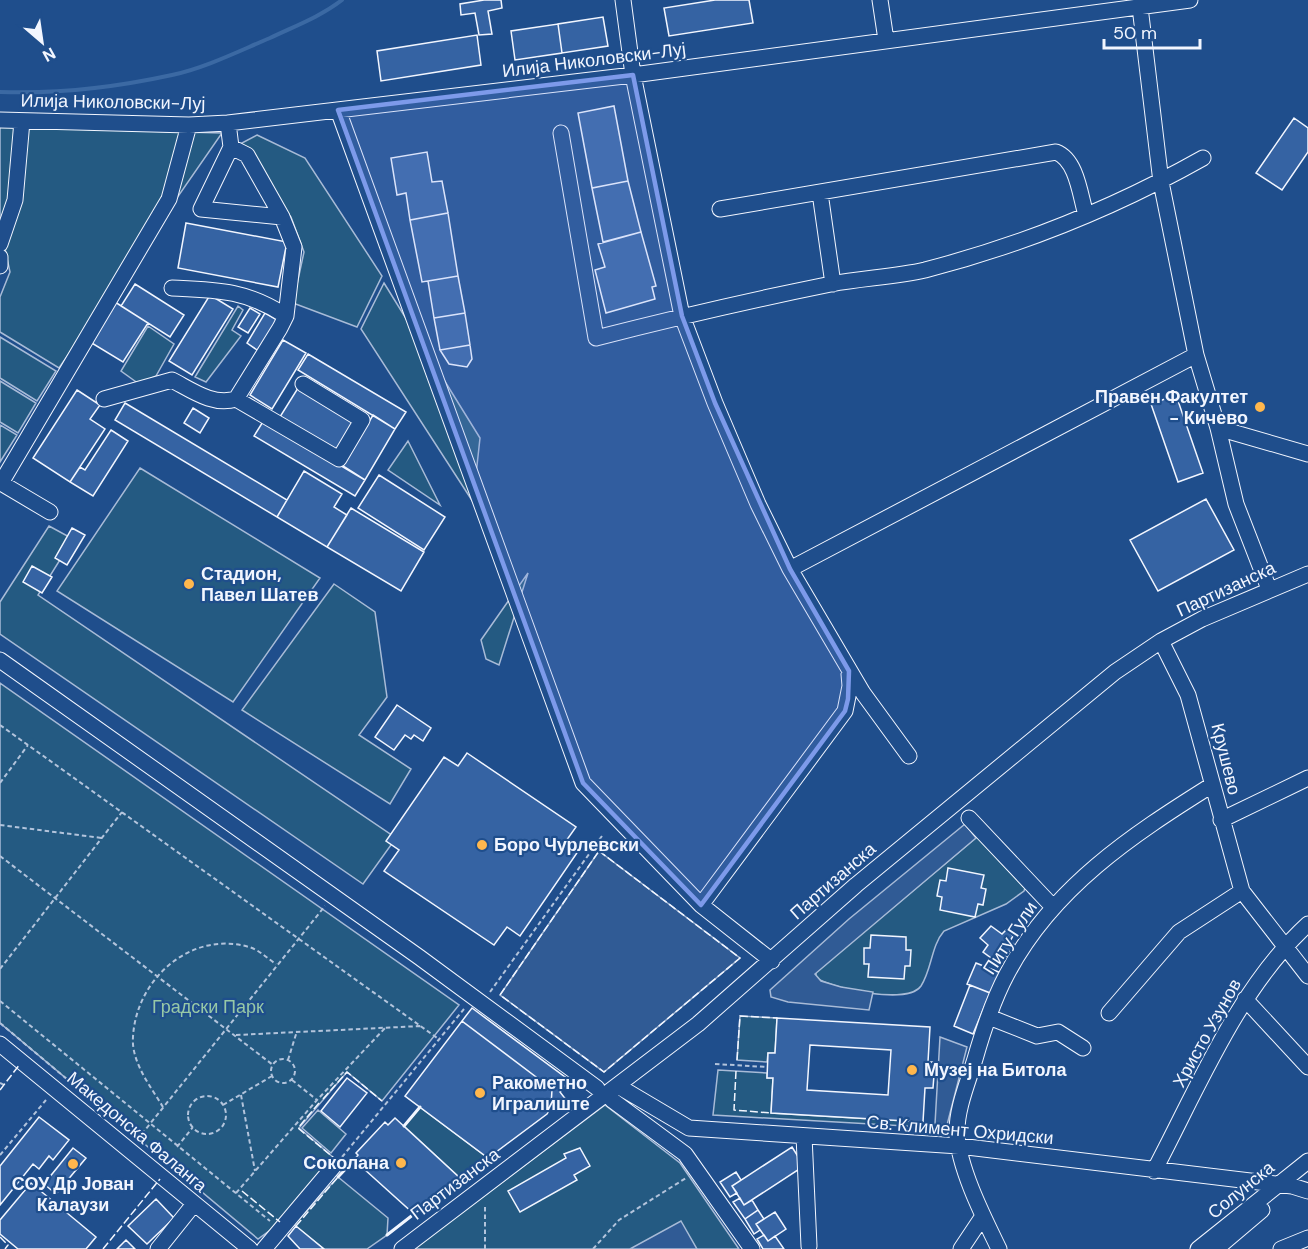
<svg xmlns="http://www.w3.org/2000/svg" width="1308" height="1249" font-family="'DM Sans',sans-serif">
  <rect width="100%" height="100%" fill="#1f4e8c"/>
  <path fill="#245a82" stroke="#a8bbd7" stroke-width="1.5" d="M0,127L222,133L59,368L0,332V297L10,272L0,226Z
    M257,135L305,158L382,276L357,327L293,303L304,252L291,217L240,144Z
    M384,283L480,438L473,502L361,329Z
    M238,306L243,310L232,330L241,336L206,382L195,377Z
    M148,326L174,344L156,376L139,384L121,371Z
    M0,337L56,371L37,401L0,378Z
    M0,381L36,403L18,433L0,422Z
    M0,425L17,435L0,462Z
    M408,441L440,505L388,470Z
    M140,468L320,578L233,702L57,591Z
    M49,526L73,539L38,595L396,838L363,884L0,634V602Z
    M528,573L499,665L486,659L481,640Z
    M334,584L375,612L387,697L359,735L411,769L390,804L242,710Z
    M0,683L459,1005L382,1101L347,1072L299,1128L334,1158L280,1223L258,1239L0,1023Z
    M977,837L1025,888L1024,891L1006,904L944,931C931,946 932,969 921,986C908,1005 834,989 816,978V972Z
    M740,1016L777,1018L775,1053H768L767,1062L737,1060Z
    M718,1070L767,1073V1078H773L771,1113L923,1122V1127L713,1115Z
    M605,1105L680,1163L739,1249H413Z
    M420,1107L488,1158L461,1179L404,1126Z
    M318,1110L346,1134L331,1153L302,1128Z
    M338,1177L388,1218L387,1235L367,1249H324L294,1225Z"/>
  <path fill="#305b95" stroke="#a8bbd7" stroke-width="1.5" d="M965,824L976,838L815,974L821,981L841,987L873,992L869,1010L788,1002L771,997L770,990L849,919Z
    M599,851L740,958L604,1072L500,995Z
    M940,1037L967,1047L947,1125L935,1124Z
    M681,1221L697,1249H630Z"/>
  <g fill="none" stroke-linecap="round" stroke-linejoin="round">
    <path stroke="#3b69a3" stroke-width="4" d="M0,92C57,94 117,87 172,75C205,68 239,51 270,38C295,26 320,17 342,0"/>
  </g>
  <path fill="#3563a3" stroke="#f2f6ff" stroke-width="1.5" fill-rule="evenodd" d="M484,0H501L502,8L488,11L492,34L479,35L475,13L461,15L460,4Z
    M715,0H749L753,23L669,36L664,8Z
    M603,17L608,46L562,53L558,24Z
    M558,24L562,53L515,60L511,31Z
    M477,35L481,65L381,81L377,51Z
    M614,106L628,181L592,188L578,113Z
    M1294,118L1308,128V152L1282,190L1256,173Z
    M427,152L432,182L442,181L448,213L410,220L406,193L397,195L391,158Z
    M628,181L641,232L603,242L592,188Z
    M448,213L458,276L422,282L410,220Z
    M186,223L287,242L278,287L178,268Z
    M641,232L656,286L652,287L655,299L606,313L595,270L605,267L598,244Z
    M458,276L465,313L434,318L428,281Z
    M135,284L184,315L170,337L121,306Z
    M210,295L233,309L192,375L169,361Z
    M115,302L148,323L123,362L90,342Z
    M250,308L260,314L248,333L238,327Z
    M265,313L279,321L260,352L247,343Z
    M465,313L470,345L440,350L434,318Z
    M283,340L306,353L272,409L250,395Z
    M470,345L472,359L467,367L449,364L440,350Z
    M308,354L406,412L395,429L298,370Z
    M298,388L357,425L337,456L278,420Z
    M77,390L100,405L90,419L105,429L70,482L33,458Z
    M1176,395L1203,473L1178,482L1151,404Z
    M125,403L287,500L277,517L115,420Z
    M193,408L209,418L200,433L184,423Z
    M373,415L395,429L365,480L343,466Z
    M264,420L365,480L355,496L254,436Z
    M111,430L128,441L93,496L70,482L80,467L85,470Z
    M304,471L342,494L334,507L347,515L327,547L277,517Z
    M379,475L445,517L424,550L358,508Z
    M1206,499L1234,550L1158,591L1130,540Z
    M351,508L424,552L401,591L327,547Z
    M72,528L85,535L67,565L55,558Z
    M32,566L52,577L42,593L23,582Z
    M397,705L431,728L423,741L414,735L411,739L405,735L394,750L375,737Z
    M467,753L576,827L566,841L579,850L520,936L507,927L494,945L384,871L399,850L386,841L444,757L458,766Z
    M948,868L984,875L981,888L986,889L983,905L978,904L975,917L940,910L942,897L937,896L940,880L946,881Z
    M991,926L1002,934L1006,930L1013,936L1010,941L1015,945L1003,960L998,956L994,960L983,952L988,945L980,938Z
    M871,935L906,937V950H911L910,966H905L904,979L868,977L869,964H864V948H870Z
    M976,963L1001,973L993,994L967,984Z
    M970,985L990,993L973,1034L954,1026Z
    M472,1008L569,1080L560,1092L567,1101L555,1110L551,1107L552,1089L462,1021Z
    M777,1018L930,1027L928,1062H935L933,1088H925L923,1122L771,1113L773,1078H767L768,1053H775ZM810,1045L891,1050L888,1095L807,1090Z
    M462,1021L552,1089L551,1107L547,1114L488,1158L405,1096Z
    M347,1078L367,1093L340,1127L321,1111Z
    M39,1117L69,1140L53,1160L49,1156L39,1169L33,1164L0,1205V1166Z
    M395,1118L461,1179L414,1214L354,1160L358,1155L356,1153L385,1122L388,1125Z
    M792,1147L804,1166L744,1205L732,1186Z
    M73,1148L86,1158L56,1194L44,1184Z
    M580,1148L590,1166L574,1175L577,1180L520,1212L508,1191L566,1158L564,1154Z
    M736,1172L741,1180L732,1186L737,1193L730,1197L720,1182Z
    M31,1183L96,1237L86,1249H18L0,1234V1220Z
    M740,1198L744,1205L752,1200L758,1210L745,1219L733,1202Z
    M156,1199L174,1218L147,1244L128,1226Z
    M758,1210L764,1219L756,1224L760,1230L754,1234L745,1219Z
    M775,1212L786,1229L768,1241L756,1224Z
    M296,1226L324,1249H300L288,1236Z
    M764,1235L768,1241L775,1236L784,1249H763L757,1239Z
    M126,1240L135,1249H117Z"/>
  <g fill="none" stroke-linecap="round" stroke-linejoin="round">
    <defs>
      <path id="minor" d="M623,0L633,75L682,316L715,403L758,504L790,569L863,693L909,756
        M880,0L886,40
        M1140,7L1161,182L1196,355L1218,428L1236,504L1269,589
        M338,110L583,783L701,905L772,961
        M0,120L189,125L228,123L633,75L1190,0
        M228,123L231,147L201,209L282,217
        M561,133L596,338C674,318 752,300 831,284C862,278 895,277 925,270C1022,245 1116,207 1203,158
        M820,193L833,284
        M720,209L1056,152C1077,160 1080,195 1086,215
        M0,244L15,200L22,121
        M0,257V266
        M172,288C218,290 246,290 286,316
        M104,399L172,380C193,391 213,406 236,399L280,328L286,316L294,247L282,217L247,155L231,147
        M236,399L339,459L362,420L303,384
        M1218,428L1308,454
        M50,512L1,483L169,199L189,125
        M790,569L1196,355
        M1161,641L1188,695L1242,891L1308,976
        M0,660L419,957L597,1088
        M969,818L1053,907
        M1221,820L1308,778
        M701,905L845,711L850,686L849,674
        M1245,999L1308,1067
        M1109,1013L1179,932L1242,891
        M989,1017L1037,1036L1058,1032L1083,1048
        M0,1044L250,1249
        M618,1086L689,1128L959,1146L1292,1186L1308,1191
        M612,1100L685,1154L752,1249
        M804,1136L809,1246
        M1154,1171C1198,1088 1238,988 1308,924
        M158,1249L194,1204
        M264,1249L334,1166
        M402,1249L698,1024L856,885L1115,672L1161,641L1202,619L1308,574
        M961,1249L983,1216
        M999,1249C984,1218 959,1169 957,1134C956,1110 968,1082 975,1059C983,1031 993,1000 1007,974C1052,888 1132,835 1212,785
        M1198,1249L1308,1161
        M1216,1249L1262,1210
        M1281,1249L1308,1238"/>
    </defs>
    <use href="#minor" stroke="#f2f6ff" stroke-width="17"/>
    <path stroke="#b3c4dc" stroke-width="2" stroke-dasharray="4.5 3" stroke-linecap="butt" d="M0,725L440,1040
      M0,783L28,745
      M0,825L102,838
      M0,856L273,1065
      M0,969L122,812
      M490,992L602,836
      M0,1001L270,1221
      M0,1023L74,1085
      M236,1035L421,1026
      M271 1071a12 12 0 1 1 24 0a12 12 0 1 1-24 0Z
      M288,1060L297,1031
      M715,1064L767,1067
      M292,1080L317,1100
      M0,1083L4,1085
      M241,1095L255,1171
      M188 1115a19 19 0 1 1 38 0a19 19 0 1 1-38 0Z
      M223,1105L272,1076
      M163,1107C151,1087 131,1062 133,1037C136,979 191,930 249,947C258,949 268,959 276,964
      M137,1140L325,906
      M177,1147L193,1127
      M0,1155L46,1100
      M342,1157L464,1009
      M236,1193L317,1100L386,1027
      M485,1249V1204
      M593,1249L619,1220L686,1178"/>
    <use href="#minor" stroke="#1f4e8c" stroke-width="15"/>
    <path stroke="#f2f6ff" stroke-width="1.5" stroke-dasharray="8 3" stroke-linecap="butt" d="M599,851L740,958L604,1072L500,995Z
      M737,1060L740,1016L777,1018
      M736,1071L734,1110L771,1113
      M0,1090L20,1064
      M323,1099L347,1072L382,1101
      M319,1103L298,1128L334,1158L331,1162
      M242,1191L280,1222
      M296,1226L338,1177
      M0,1237L8,1245L5,1249
      M103,1249L160,1179"/>
    <path stroke="#f2f6ff" stroke-width="3" d="M404,1126L420,1107
      M338,1177L354,1160
      M461,1179L488,1158
      M387,1235L414,1214"/>
  </g>
  <path fill="#7d9aea" fill-opacity="0.2" stroke="#7d9aea" stroke-width="4.5" stroke-linejoin="round" d="M633,75L682,316L715,403L790,569L849,671L848,699L845,711L701,905L583,783L338,110Z"/>
  <g fill="#ffb74d" stroke="#1f4e8c" stroke-width="2">
    <circle cx="1260" cy="407" r="6"/>
    <circle cx="189" cy="584" r="6"/>
    <circle cx="482" cy="845" r="6"/>
    <circle cx="912" cy="1070" r="6"/>
    <circle cx="480" cy="1093" r="6"/>
    <circle cx="401" cy="1163" r="6"/>
    <circle cx="73" cy="1164" r="6"/>
  </g>
  <g text-anchor="middle" stroke-width="4.5" stroke-linejoin="round" paint-order="stroke">
    <g font-size="18" fill="#f2f6ff" stroke="#1f4e8c">
      <text transform="translate(594 60) rotate(-7)" y="6">Илија Николовски-Луј</text>
      <text transform="translate(113 102) rotate(1)" y="6">Илија Николовски-Луј</text>
      <text transform="translate(1226 589) rotate(-25)" y="6">Партизанска</text>
      <text transform="translate(1226 759) rotate(76)" y="6">Крушево</text>
      <text transform="translate(833 881) rotate(-41)" y="6">Партизанска</text>
      <text transform="translate(1010 938) rotate(-57)" y="6">Питу Гули</text>
      <text transform="translate(1207 1033) rotate(-61)" y="6">Христо Узунов</text>
      <text transform="translate(960 1130) rotate(5)" y="6">Св. Климент Охридски</text>
      <text transform="translate(137 1132) rotate(40)" y="6">Македонска Фаланга</text>
      <text transform="translate(455 1184) rotate(-37)" y="6">Партизанска</text>
      <text transform="translate(1241 1190) rotate(-39)" y="6">Солунска</text>
    </g>
    <g font-size="18" font-weight="bold" fill="#f2f6ff" stroke="#1f4e8c" text-anchor="start">
      <text x="1248" y="403" text-anchor="end">Правен Факултет<tspan x="1248" dy="21">- Кичево</tspan></text>
      <text x="201" y="580">Стадион,<tspan x="201" dy="21">Павел Шатев</tspan></text>
      <text x="494" y="851">Боро Чурлевски</text>
      <text x="924" y="1076">Музеј на Битола</text>
      <text x="492" y="1089">Ракометно<tspan x="492" dy="21">Игралиште</tspan></text>
      <text x="389" y="1169" text-anchor="end">Соколана</text>
      <text x="73" y="1190" text-anchor="middle">СОУ Др Јован<tspan x="73" dy="21">Калаузи</tspan></text>
    </g>
    <g font-size="18" fill="#97c8a6" stroke="#1f4e8c">
      <text x="208" y="1013">Градски Парк</text>
    </g>
  </g>
  <g transform="translate(42 42) rotate(151)" stroke="#1f4e8c" stroke-width="4.5" paint-order="stroke">
  <path d="M0-4.5L10 22L0 15L-10 22Z" fill="#f2f6ff"/>
  <text y="-9" font-size="16" font-weight="bold" text-anchor="middle" fill="#f2f6ff">N</text>
  </g>
  <path d="M1104 39v9h96v-9" fill="none" stroke="#f2f6ff" stroke-width="3"/>
  <text x="1113" y="39" font-size="18" fill="#f2f6ff" stroke="#1f4e8c" stroke-width="4.5" paint-order="stroke">50 m</text>
</svg>
